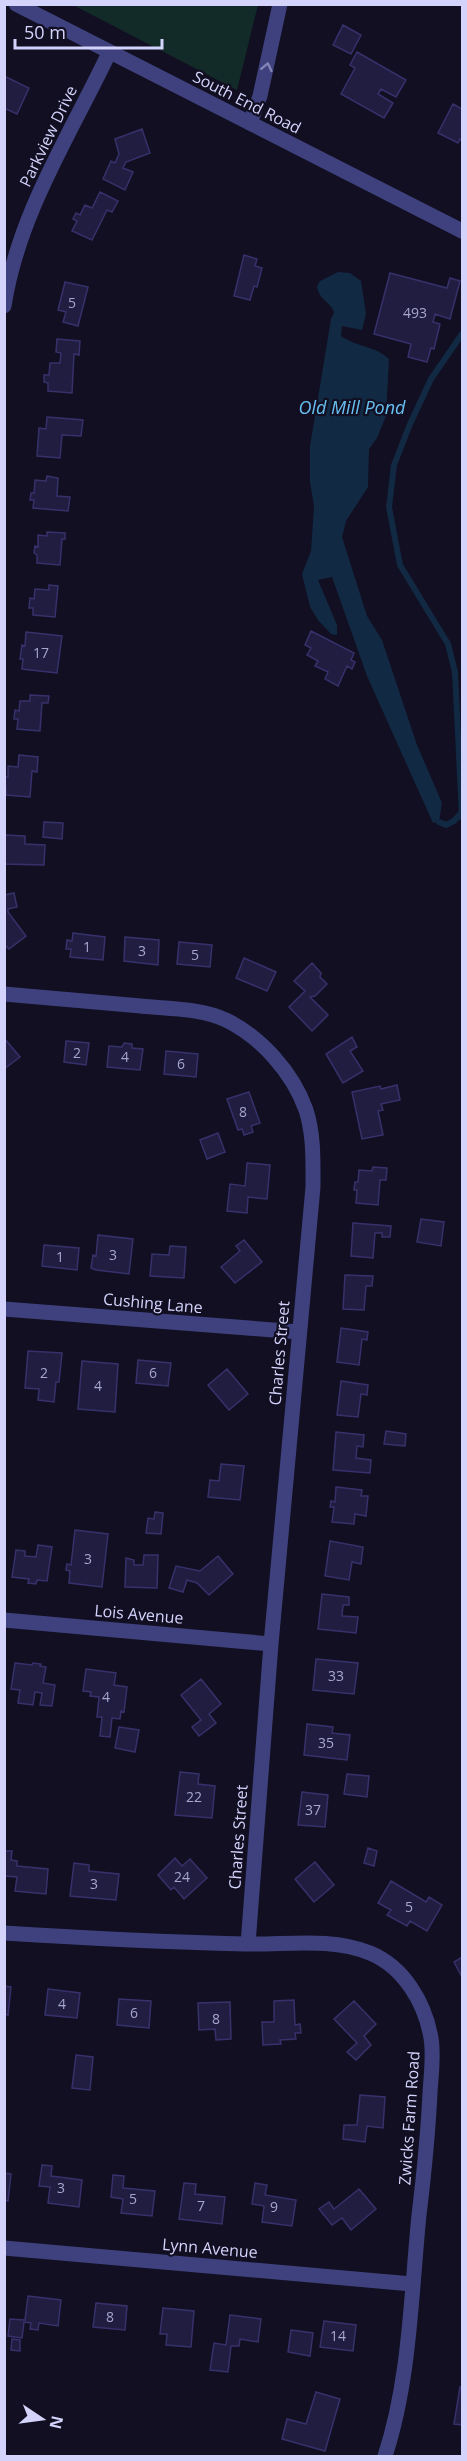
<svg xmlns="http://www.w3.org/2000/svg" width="467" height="2461" font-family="'Open Sans',sans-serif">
  <rect width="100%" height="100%" fill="#110f21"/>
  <path fill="#132b28" d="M73,5L258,4V5L237,90Z"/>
  <path fill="#112943" d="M338,272L350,273L361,281L366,314L362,330L342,326L341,336C356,347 376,346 389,359L386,416L377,438L369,449L368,487L346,521L342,537L367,616L382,640L417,745L442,803L439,822L433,823L367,676L332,577L318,580L337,625V635L331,634L318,620L310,607L302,574L311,551L314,506L310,482V446L331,319L334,313C332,302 319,301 317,286L320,281Z"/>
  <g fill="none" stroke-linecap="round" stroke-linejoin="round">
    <path stroke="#112943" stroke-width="6" d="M462,334L431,379L410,424L394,465L389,507L400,565L448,644L455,672L462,817
      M439,822L446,825L454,821L462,812"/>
  </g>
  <path fill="#211d41" stroke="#37316b" stroke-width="1.5" d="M343,25L361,35L351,54L333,45Z
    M357,52L406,80L396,97L381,89L378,94L393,103L384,118L341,94L355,68L350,65Z
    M4,76L29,88L17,114L4,108Z
    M453,104L462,109V141L460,139L458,143L438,133Z
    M142,129L150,153L126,162L123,168L133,172L125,190L103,179L111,161L115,163L119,154L115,139Z
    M100,192L118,201L112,212L107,210L92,240L72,231L77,221L73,219L76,213L80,215L85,205L92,208Z
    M244,255L257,259L255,266L262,268L257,287L254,286L250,300L234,296Z
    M390,273L447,288L450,278L460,281L450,319L435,314L433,322L440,324L434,349L431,348L427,362L408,357L411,344L374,334Z
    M65,282L88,287L78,326L63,322L66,312L58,310Z
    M57,339L80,341L79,355L74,354L72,393L48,391V383L44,382V375H49L50,363H60L61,353L56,352Z
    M47,417L83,420L81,436L62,435L60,458L37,456L39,428L46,429Z
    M47,476L58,478L57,496L70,497L68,511L33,508L34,500H30L31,493H34L35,480L46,481Z
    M47,532L65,533V539H62L60,565L37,563V555L34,553L35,546L38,547V535L47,536Z
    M49,585L58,586L55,617L33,615V608H29L30,598L34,599L35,589L49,590Z
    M311,631L354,653L351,660L355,662L352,669L347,666L338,686L325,679L328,672L315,666L318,661L307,655L311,648L305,645Z
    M26,632L62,636L57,673L22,669L23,659H20L22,645L25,646Z
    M30,695L49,696L48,703H42L40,731L17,729L18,719H14L15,710L19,711L20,701H30Z
    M19,755L38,757L37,772L32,771L30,797L6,795L5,777H8V766L18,767Z
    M44,822L63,823L62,839L43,837Z
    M4,835L25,836V844L45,845L44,865L4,864Z
    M14,893L17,907L8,909V912L26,936L9,949L4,944V895Z
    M73,933L105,937L103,960L70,957L71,949H66L67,940L72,941Z
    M125,937L159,940L158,965L124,961Z
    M179,942L212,945L210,967L177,964Z
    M244,958L276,972L267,991L236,978Z
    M312,963L321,973L320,977L327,984L315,996L310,997L328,1015L312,1031L289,1007L305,991L294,981Z
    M352,1037L357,1047L350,1051L363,1071L343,1083L326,1054Z
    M4,1038L20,1057L4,1069Z
    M66,1041L89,1043L86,1065L64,1062Z
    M124,1043L132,1044V1048L143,1049L140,1070L107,1067L109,1046L122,1047Z
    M166,1051L198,1054L196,1077L164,1074Z
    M397,1085L400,1100L381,1104L383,1110L378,1111L383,1135L362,1139L352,1092L380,1086L381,1089Z
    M249,1092L260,1123L251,1126L253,1132L244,1135L242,1129L238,1130L227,1099Z
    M218,1133L225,1152L207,1159L200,1140Z
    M247,1163L270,1165L267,1199L248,1197L247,1213L227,1211L230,1184L245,1186Z
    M373,1167L387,1168L386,1180H380L378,1205L356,1203L357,1190H354L355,1182H358L359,1170L372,1171Z
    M421,1219L444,1222L441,1246L417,1242Z
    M353,1223L391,1226L390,1237H382V1233H375L373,1258L351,1256Z
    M98,1235L133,1239L129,1274L96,1270L91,1268L93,1255L96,1256Z
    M244,1240L262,1262L235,1283L221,1267L240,1251L236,1246Z
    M44,1245L79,1248L77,1270L42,1266Z
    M170,1246L186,1247L184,1278L150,1276L152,1254L169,1255Z
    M345,1275L373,1276L372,1286H366L364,1310L343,1309Z
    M341,1328L368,1332L367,1340L362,1339L359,1365L337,1362Z
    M28,1351L62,1353L59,1382H56L54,1402L38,1400L39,1389L25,1388Z
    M138,1360L171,1363L168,1386L136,1383Z
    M82,1361L118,1364L115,1412L78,1409Z
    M227,1369L248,1394L229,1410L208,1385Z
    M341,1381L368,1385L367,1395L361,1394L358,1417L337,1415Z
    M386,1431L406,1434L405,1446L384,1444Z
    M336,1432L364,1435L363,1447L357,1446L356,1458L371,1460L370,1473L333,1470Z
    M221,1464L244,1466L240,1500L208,1497L210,1480L219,1481Z
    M336,1487L362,1490L361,1496H368L366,1516L355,1514L354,1524L332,1522L334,1507H330L331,1501L335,1502Z
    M155,1512L163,1513L161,1534L146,1533L148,1518L154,1519Z
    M75,1530L108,1534L102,1587L69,1583L70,1571L66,1570L67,1564L71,1565Z
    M330,1541L363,1547L361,1564L352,1562L349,1580L325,1576Z
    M38,1545L52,1547L47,1581L37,1580L36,1584L28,1583L29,1579L12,1577L16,1550L25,1551V1556L36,1557Z
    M144,1555H158L157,1588L125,1587L126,1558L134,1560V1565H143Z
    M218,1556L233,1574L209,1595L197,1583L187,1580L183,1592L169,1588L176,1566L200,1571Z
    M322,1594L349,1597V1605H343L342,1616L358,1617L356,1633L318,1629Z
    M316,1659L358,1663L354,1694L313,1690Z
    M15,1663L32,1665L33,1663L41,1664L40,1666L46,1667L43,1683L55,1685L52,1706L40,1705L42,1693L35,1692L33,1705L18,1703L20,1690L11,1689Z
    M86,1669L116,1673L114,1685L127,1687L124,1712L121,1711L120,1719L112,1718L110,1737L100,1736L102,1717H97L99,1697L90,1696L91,1692L83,1691Z
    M201,1679L221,1704L209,1714L216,1723L199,1736L192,1727L201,1720L181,1695Z
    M307,1724L333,1727L332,1733L350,1735L347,1760L304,1755Z
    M119,1727L139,1730L135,1752L115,1748Z
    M180,1772L199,1774L198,1784L215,1786L212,1818L175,1815Z
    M347,1774L369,1776L367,1797L344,1794Z
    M302,1792L328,1795L325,1827L298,1825Z
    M368,1848L377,1851L374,1866L364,1863Z
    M4,1851H12L11,1860L17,1861V1866L48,1869L46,1894L15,1891L17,1877L4,1876Z
    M175,1858L182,1866L190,1859L207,1878L184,1899L174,1887L171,1890L158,1875Z
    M315,1862L334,1885L314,1902L295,1879Z
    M74,1863L89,1865V1871L119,1874L116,1900L70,1896Z
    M391,1881L426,1902L429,1897L442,1905L427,1931L410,1921L407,1926L387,1915L391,1910L378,1903Z
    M462,1957V1977L454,1962Z
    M4,1986L11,1987L8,2015L4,2014Z
    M48,1989L80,1993L77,2018L45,2015Z
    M119,1999L151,2001L149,2028L117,2025Z
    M294,2000L295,2025L300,2024L301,2033H295L296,2039L280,2040L281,2044L263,2045L262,2022H274V2001Z
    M354,2001L376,2024L364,2036L371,2045L356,2060L347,2052L357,2043L334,2019Z
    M230,2002L231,2039L216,2040L215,2029L199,2030L198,2003Z
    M76,2055L93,2057L90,2090L72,2088Z
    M360,2095L385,2097L383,2128L367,2126L365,2142L343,2139L344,2125H357Z
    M42,2165L52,2166L51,2176L82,2180L79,2207L48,2203L50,2187L39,2186Z
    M4,2173L11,2174L8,2201L4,2200Z
    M113,2175L124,2176L123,2188L155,2191L152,2216L121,2213L123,2199L111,2197Z
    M184,2183L196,2184L195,2194L225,2197L222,2224L179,2219Z
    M255,2183L267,2185L265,2195L296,2200L292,2226L262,2222L264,2206L252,2204Z
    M359,2189L376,2209L351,2230L342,2218L332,2225L319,2209L329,2202L334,2209Z
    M28,2296L61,2300L58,2326L39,2323L38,2330L30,2329L31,2323L24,2322L22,2338L8,2336L10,2319L25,2320Z
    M96,2303L127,2306L125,2330L93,2327Z
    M163,2308L194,2311L191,2347L166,2345L167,2334H160Z
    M230,2315L261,2319L258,2342L240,2339L239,2346H231L228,2372L210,2370L214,2343L226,2345Z
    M324,2321L356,2325L353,2351L320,2347Z
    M291,2330L313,2333L310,2356L288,2352Z
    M12,2339L20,2340V2351L11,2350Z
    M460,2387L462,2388V2425L454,2424Z
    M316,2392L340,2399L325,2451L282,2439L287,2419L306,2424Z"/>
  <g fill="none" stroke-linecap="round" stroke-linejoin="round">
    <path stroke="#3e417d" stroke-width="15" d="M250,123L260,96L280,4
      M4,306C18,215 70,135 109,53
      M4,994C50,998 95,1002 141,1006C168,1009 201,1008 226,1020C261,1037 293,1073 306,1110C314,1135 313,1161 313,1187L271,1644L248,1944
      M4,1309L299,1332
      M4,1620L271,1644
      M4,1933C84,1938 165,1942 245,1944C286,1945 331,1937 370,1953C404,1967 425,2003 431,2038C434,2056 431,2075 430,2093C428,2133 424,2174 419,2215C411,2295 410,2380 385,2456
      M4,2248L412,2284"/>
    <path stroke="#3e417d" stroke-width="15" d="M16,4L462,231"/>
  </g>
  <defs><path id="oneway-chevron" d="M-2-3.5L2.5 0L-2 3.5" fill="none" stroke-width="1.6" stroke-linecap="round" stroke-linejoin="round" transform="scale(1.5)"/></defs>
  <use stroke="#8283b6" href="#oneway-chevron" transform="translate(267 67) rotate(-78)"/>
  <g text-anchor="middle" stroke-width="4.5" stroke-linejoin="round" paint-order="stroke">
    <g font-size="14" fill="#a7a6cd">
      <text x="72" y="308">5</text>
      <text x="415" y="318">493</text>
      <text x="41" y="658">17</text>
      <text x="87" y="952">1</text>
      <text x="142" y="956">3</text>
      <text x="195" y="960">5</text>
      <text x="77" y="1058">2</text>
      <text x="125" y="1062">4</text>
      <text x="181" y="1069">6</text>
      <text x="243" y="1117">8</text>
      <text x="113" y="1260">3</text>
      <text x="60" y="1262">1</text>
      <text x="44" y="1378">2</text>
      <text x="153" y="1378">6</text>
      <text x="98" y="1391">4</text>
      <text x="88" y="1564">3</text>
      <text x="336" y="1681">33</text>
      <text x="106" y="1702">4</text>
      <text x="326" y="1748">35</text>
      <text x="194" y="1802">22</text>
      <text x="313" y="1815">37</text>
      <text x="182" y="1882">24</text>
      <text x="94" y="1889">3</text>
      <text x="409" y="1912">5</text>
      <text x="62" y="2009">4</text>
      <text x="134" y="2018">6</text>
      <text x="216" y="2024">8</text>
      <text x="61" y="2193">3</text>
      <text x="133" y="2204">5</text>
      <text x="201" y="2211">7</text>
      <text x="274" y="2212">9</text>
      <text x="110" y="2322">8</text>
      <text x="338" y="2341">14</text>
    </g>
    <g font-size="16" fill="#d4d3fc" stroke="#110f21">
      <text transform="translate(247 102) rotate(27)" y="6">South End Road</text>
      <text transform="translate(48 136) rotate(-64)" y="6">Parkview Drive</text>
      <text transform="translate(153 1303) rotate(5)" y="6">Cushing Lane</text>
      <text transform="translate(279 1353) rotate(-85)" y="6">Charles Street</text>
      <text transform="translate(139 1614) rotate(5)" y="6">Lois Avenue</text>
      <text transform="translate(238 1837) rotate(-86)" y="6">Charles Street</text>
      <text transform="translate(409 2118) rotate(-86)" y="6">Zwicks Farm Road</text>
      <text transform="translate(210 2248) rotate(5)" y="6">Lynn Avenue</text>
    </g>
    <g font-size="18" font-style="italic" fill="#69c0f3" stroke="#110f21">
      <text x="352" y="414">Old Mill Pond</text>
    </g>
  </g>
  <rect width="467" height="2461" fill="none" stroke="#d4d3fc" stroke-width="12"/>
  <g transform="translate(42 2419) rotate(103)" stroke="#110f21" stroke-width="4.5" paint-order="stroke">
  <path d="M0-4.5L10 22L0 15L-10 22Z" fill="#d4d3fc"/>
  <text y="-9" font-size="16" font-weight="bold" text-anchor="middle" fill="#d4d3fc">N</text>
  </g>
  <path d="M15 39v9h147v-9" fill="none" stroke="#d4d3fc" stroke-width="3"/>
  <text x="24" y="39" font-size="18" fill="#d4d3fc" stroke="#110f21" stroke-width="4.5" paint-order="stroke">50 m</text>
</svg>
